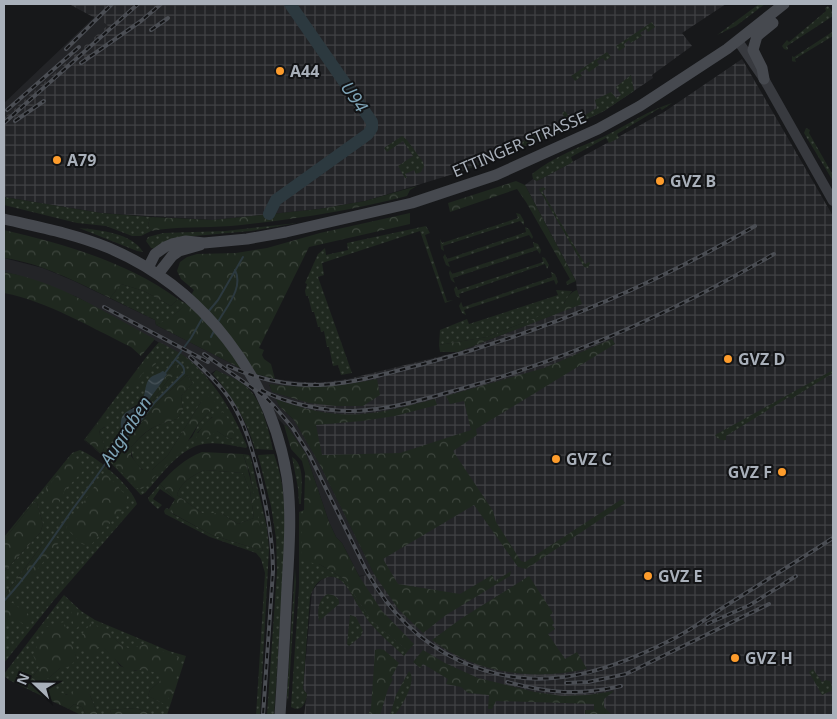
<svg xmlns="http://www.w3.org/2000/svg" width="837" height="719" font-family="'Noto Sans',sans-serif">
  <defs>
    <pattern id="industrial-grid" width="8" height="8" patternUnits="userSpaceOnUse" patternTransform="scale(1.25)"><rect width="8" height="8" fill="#232427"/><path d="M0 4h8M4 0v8" fill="none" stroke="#404144"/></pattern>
    <pattern id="grass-dots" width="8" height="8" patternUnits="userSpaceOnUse" patternTransform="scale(1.25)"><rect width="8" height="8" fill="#1f281f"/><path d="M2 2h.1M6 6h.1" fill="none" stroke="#3d453d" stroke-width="1.8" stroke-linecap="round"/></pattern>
    <pattern id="forest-crowns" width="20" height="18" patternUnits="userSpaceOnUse" patternTransform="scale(1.25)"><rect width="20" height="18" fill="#1f281f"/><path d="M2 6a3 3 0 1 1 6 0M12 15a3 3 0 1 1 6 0" fill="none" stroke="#3d453d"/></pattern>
    <pattern id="water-waves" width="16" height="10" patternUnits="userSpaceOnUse" patternTransform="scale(1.25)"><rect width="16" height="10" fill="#2c393f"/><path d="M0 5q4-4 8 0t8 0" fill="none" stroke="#485359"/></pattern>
  </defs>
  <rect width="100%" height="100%" fill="#17181a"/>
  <path fill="#232427" d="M108,4H164L4,132V103Z
    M4,258L43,268L74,281L155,320L156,325L248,372L275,379L303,382L302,387L269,385L273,392L299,400L297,407L277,399L279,406L294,420L319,463L374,574L359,576L342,543L336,537L329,522L306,454L287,426L284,425L247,386L216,370L206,377L185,357L77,297L17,275L4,272Z"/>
  <path fill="url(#industrial-grid)" d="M69,4H726L682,33L692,46L652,75L653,78L604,111L558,133L460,172L365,201L319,209L213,220L101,213L4,197V118L108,25Z
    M742,59L833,216V715H304L307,694L303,689L312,591L321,580L327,577H335L340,580L374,574L319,463L294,420L303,382H325L348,379L458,352L581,304L577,290L576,281L525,185L533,179L537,181L554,172L664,112Z"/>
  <path fill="url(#grass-dots)" fill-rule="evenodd" d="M759,4H765L736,26L717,35Z
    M828,6L832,11L833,10V16L787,46L788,49L787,50L784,49L782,46L787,40L789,42L826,11L825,8Z
    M652,22L655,27L648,32L646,29L640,33L642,36L631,43L629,40L624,44L625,47L619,51L616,46Z
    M833,30V36L795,59L796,62L792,61V56L794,57L832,32Z
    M607,52L611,57L605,61L603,58L597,61L599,65L589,72L586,69L580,73L582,76L575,81L571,76Z
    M631,75L634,91L604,111L558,133L460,172L550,128L551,130L566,120L562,113L565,111L573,122L597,108L595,100L611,92L616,98L621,95L616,87Z
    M672,103L662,110L660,108L617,134L619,138L609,143L606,138L571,157L573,162L537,181L533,179L532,174C554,156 581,147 607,135C629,124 649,110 672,103Z
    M806,128L810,130L809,133L833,175V181L804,133Z
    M402,136L407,140L423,162L424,166L421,172L416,174L414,170L405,174L407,178H405L398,166L413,156L403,141L387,152L384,148Z
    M543,187L546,189L542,191L585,264L589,262L590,263L588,268L584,267L540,191L539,189Z
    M4,197L101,213L152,217L150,218L148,225L151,231L141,236H132L106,226L77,223L4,205Z
    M516,213L520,214L524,221V225L520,221L443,246L444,251L441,249L440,239L442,243L518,218Z
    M297,223L251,231L183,237L155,249L151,248L146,241L148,237L163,233L225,231Z
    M426,226L430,233L425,235L447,301L453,300L445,303L420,231L322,263L324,275L318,277L352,373L341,375L338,365L333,366L329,347H327L324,331L321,332L320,327H318L314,312H312L308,296H306L305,291L307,284L305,283L318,254L325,248L326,255L348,250L347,243Z
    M525,227L529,229L533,237L532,239L529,235L448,262L450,267L446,265L443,257L445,254L447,259L526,232Z
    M79,228C100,230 132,233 143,252L137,251Z
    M533,242L538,244L541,250L540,254L537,250L453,278L455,283L451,280L449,273L450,270L452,274L534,247Z
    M542,257L545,258L549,265L547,269L545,264L459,294L460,298L456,296L454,289L456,286L458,290L543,262Z
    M551,272L555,274L558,282L556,285L554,280L464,310L466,315L462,313L459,306L461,302L463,307L552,277Z
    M121,284L144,291L171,306L178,299L186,304L170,319L156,325L155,320L110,298Z
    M556,290L572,291L564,303V307L487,337L439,345L440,330L467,319L469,324L558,295Z
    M159,342C168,347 178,351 186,357C215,381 233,412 247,446L246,448C230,445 211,440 196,446C175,454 159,478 145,493L141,495L109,461L84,440L147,356ZM175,364L181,365V369L168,380L128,433L125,432ZM166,374L127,429L131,408C135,406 139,404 142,401C152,387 140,375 166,374ZM187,375L193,383L181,396L183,409L177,419C152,426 148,429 131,447C131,458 135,463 143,470H152L168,455L201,402L212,409L199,423L192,437L136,488L119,445L131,436L162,398ZM102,417L105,427L100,430L99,434C102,441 108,446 101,453L87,443L85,440ZM212,417L233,439L226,437L217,431L197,433Z
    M216,370C226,375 240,380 248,388C262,401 269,431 273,450L255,449C247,421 232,396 213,374Z
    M833,370V373L791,399L789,397L726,436V440C722,441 717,439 715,435Z
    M80,450C97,457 132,486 137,504L54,600L4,663V623L11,615V602L43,544L4,596V572L40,533L43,524L37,503L34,502L4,540V537L72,453Z
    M243,454L249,455L251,459L267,528L269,549L260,715H256L265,573L261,559L256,553L210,537L165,514L164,511L166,508L169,509L175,499L160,489L153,499L162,505L158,509L149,501L148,498L160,484L176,500L171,513L212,535L263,551L250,474Z
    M274,454C290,498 285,548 282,594C279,634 277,675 274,715H267L277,571L276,538L271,506L258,455Z
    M292,457C306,465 301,490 301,504H299L298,488Z
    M205,470L243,473L250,491L254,518L238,524L221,513H202L177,495C180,483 194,474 205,470Z
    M304,510L319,564L343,578L372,621L408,651L404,656C392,645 380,635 370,623C366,618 362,612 359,607C351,595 342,569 323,579C316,582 312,590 310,598L303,689L307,694C306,703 302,713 291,707L299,587V512Z
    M295,569L296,582L288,702L287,694Z
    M328,594C334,595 340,597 339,604L319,621C317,612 318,598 328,594Z
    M64,595L81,611L95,620L169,651L186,656L167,715H154L136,708L110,710L112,715H98L89,693L43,696L69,709L74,704L82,707L86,715H81L9,680L4,676V674ZM104,628L121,645L131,650L145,644L172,693L164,703L148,696L150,690L160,681L161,675C152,671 144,667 135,671L120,666L113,656L102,646L98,647ZM72,647L77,659L60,668L50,677L26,687L39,668Z
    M350,615L356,617L363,631L361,636L349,646L347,644Z
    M813,669L822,682L826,680L830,681L833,690L822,695L809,672Z
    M409,671C418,680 402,706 395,715H390L396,695Z"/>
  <path fill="url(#forest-crowns)" fill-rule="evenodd" d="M516,181L525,185L576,281L567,285L566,282L570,279L526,202L517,189L450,212L448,203Z
    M417,186L410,190L407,196C349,211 291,220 231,226C205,228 177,226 151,231L148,225L150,218L152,217L213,220L319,209L365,201Z
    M410,213V224L309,247L259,348L264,350L262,355L264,359L271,364L275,379L248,372L156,325C175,317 184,308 194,290L181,279L177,271L180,262L187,257L197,254L236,253L267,248L320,233Z
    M4,230C64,244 127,262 178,299L171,306L144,291L121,284L110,298C77,282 41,263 4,258Z
    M4,272C58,281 107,314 155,339L141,356L131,347C90,327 49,302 4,293Z
    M577,290L582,304L458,352H440L439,345L487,337L563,307C565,300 570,292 577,290Z
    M612,339L615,344L476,429L477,435L453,451L493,511L496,522L521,561L525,562L622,499L625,503L526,569L518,567L474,505L383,559L398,584L460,594L492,575L495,581L511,571L510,576L446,615L423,633L399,610L374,574L319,463L294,420L279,406L276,399C340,423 371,416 435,399L437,405L395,416L362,421L316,425L322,455L400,453L471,430L464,401L450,404L446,396L544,368Z
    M146,359H155L156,364L143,373L134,385H130L129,383Z
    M175,364L181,365L182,369L168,380L128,433L125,434L134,419Z
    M187,375L193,383L181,396L183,409L177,419C153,426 148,428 131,447V456L142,470H152L168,455L201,402L207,395L216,403L212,409L199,423L183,449L142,489L136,488L111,461L119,445L131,436L162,398Z
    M377,379L380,395L363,406H336L309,403L272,392L269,384C309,389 337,387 377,379Z
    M223,412C230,421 234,427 233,439L226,437L217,431L204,440L196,439C198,429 213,414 223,412Z
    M102,417L108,420L109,424L100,430L99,433C102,441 108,446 101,453L85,440Z
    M284,425L287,426L306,454L329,522L336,537L342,543L359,576L382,611L414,644L408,651L372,621L343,578L319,564L301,561L302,514L304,510L305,473L302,461L291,449Z
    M202,452L243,454C254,486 259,519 263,551L212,535L170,512L176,500L160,484C173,470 184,459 202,452ZM205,470L243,473L250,491L254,518L238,524L221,513H202L177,495C180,483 194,474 205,470Z
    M73,456L80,461L86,468L65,490L59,503L52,504L46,499L44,491Z
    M103,474H106L127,496V504L90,546L82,544L66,528Z
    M34,502L37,503L43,524L40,533L4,572V540Z
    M56,537L61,540L11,602L34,618L28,627L11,616L4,623V596L43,544Z
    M529,576L553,613L550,615L554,623L552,625L555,629L548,634L565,659L577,652L587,669C534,681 476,674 432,640L462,618Z
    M74,609L85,618L77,628H74L71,610Z
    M64,622L77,659L68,668H60L50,677L30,689L26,687L39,668L33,655L46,627Z
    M91,624L105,628L121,645L131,649L145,644L182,659L172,693L164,704L148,696L150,690L160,681V675C146,668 143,670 129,671C118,665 112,654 102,647H98L95,654L90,656C75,644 79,635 91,624Z
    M379,649L384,650L399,663L391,678L393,679L388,689L380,715H368L371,708L375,650Z
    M423,650L445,663L478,678L535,692L562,696L588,695L614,691L604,699V707L612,715H585V710H594V704L496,701L492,709H488L489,695L468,693L461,687L446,684L448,679L423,664L420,668L413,662Z
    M51,687L66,695L78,689L89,693L98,715H86L82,707L74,704L69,709L43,697Z
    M136,708L154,715H112L110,710Z"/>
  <path fill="url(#water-waves)" d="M163,371L167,374L162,382L127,429H121C119,408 132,413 141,402C146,396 144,386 149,379C152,375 159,374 163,371Z"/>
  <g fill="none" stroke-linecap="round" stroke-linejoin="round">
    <path stroke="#2c393f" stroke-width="2" d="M269,214L272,207
      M208,312L218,300L243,257
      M218,322C226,307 244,288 235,270
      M211,337L214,331
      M165,373L191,338L203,317
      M121,440L131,433L155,402L184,373C185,366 181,364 176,360
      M4,601C29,574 49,544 70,513C89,486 111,460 124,430"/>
    <path stroke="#2c393f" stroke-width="12" d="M269,214L276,200L368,134L372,128V122L290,4"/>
    <path stroke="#383a3f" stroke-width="10" d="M738,41L764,79L833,201"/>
    <path stroke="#46494f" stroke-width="11" d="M764,79L762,68L753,50L757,36L773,23
      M4,219C39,227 75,234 109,248C203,288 271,377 287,477C292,513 289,551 287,587C285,630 283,672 280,715
      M148,268L155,254L165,247L172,244L186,241L204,243L247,239L286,232L412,203L496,175L598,129L640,106L727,49L784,4
      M158,274L172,256L179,251L200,245"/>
    <defs>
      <path id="rail" d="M151,30L168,18
        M66,49L112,4
        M81,63L141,21L161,4
        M7,110L79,47
        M15,121L44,101
        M4,123L138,4
        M104,307L208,362
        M204,354L265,397L274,406L292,427L309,454L367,572C389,611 418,641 458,660C534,696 602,675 673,639C693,629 711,615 730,603C765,581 799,560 833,538
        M190,357C204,370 218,382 229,398C245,422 252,449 259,476C267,508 273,538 273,571L263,715
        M228,366C257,379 289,386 320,385C357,383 392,372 427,363C543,332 652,286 755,226
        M261,390C288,404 322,411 353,411C391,410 428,398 464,388C574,357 676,311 774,254
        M707,624L750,605L796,576
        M507,682C549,693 578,696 621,686
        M566,683L588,682L626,674L769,604"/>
    </defs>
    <use href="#rail" stroke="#4b4e54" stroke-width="4"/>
    <use href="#rail" stroke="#121315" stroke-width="2" stroke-dasharray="5.5" stroke-linecap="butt"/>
  </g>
  <g fill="#fd9c2c" stroke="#121315" stroke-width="2">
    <circle cx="280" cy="71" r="5"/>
    <circle cx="57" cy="160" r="5"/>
    <circle cx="660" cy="181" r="5"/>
    <circle cx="728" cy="359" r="5"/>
    <circle cx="556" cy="459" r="5"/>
    <circle cx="782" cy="472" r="5"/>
    <circle cx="648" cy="576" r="5"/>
    <circle cx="735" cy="658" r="5"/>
  </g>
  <g text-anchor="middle" stroke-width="4" stroke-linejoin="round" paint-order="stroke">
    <g font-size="16" font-weight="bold" fill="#a9b0ba" stroke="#121315" text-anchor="start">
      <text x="290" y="77">A44</text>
      <text x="67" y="166">A79</text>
      <text x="670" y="187">GVZ B</text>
      <text x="738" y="365">GVZ D</text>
      <text x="566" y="465">GVZ C</text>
      <text x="772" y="478" text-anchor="end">GVZ F</text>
      <text x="658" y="582">GVZ E</text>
      <text x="745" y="664">GVZ H</text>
    </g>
    <g font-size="16" fill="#a9b0ba" stroke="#121315">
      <text transform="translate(519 144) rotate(-23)" y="6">ETTINGER STRASSE</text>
    </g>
    <g font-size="18" font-style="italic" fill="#7ea4b7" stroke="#121315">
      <text transform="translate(354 97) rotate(56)" y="6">U94</text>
      <text transform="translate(126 431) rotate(-57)" y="6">Augraben</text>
    </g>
  </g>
  <rect width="837" height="719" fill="none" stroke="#a9b0ba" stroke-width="10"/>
  <g transform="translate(35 684) rotate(292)" stroke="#121315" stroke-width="4" paint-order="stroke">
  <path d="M0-4L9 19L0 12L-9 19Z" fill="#a9b0ba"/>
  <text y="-8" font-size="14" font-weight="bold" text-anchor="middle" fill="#a9b0ba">N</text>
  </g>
</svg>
